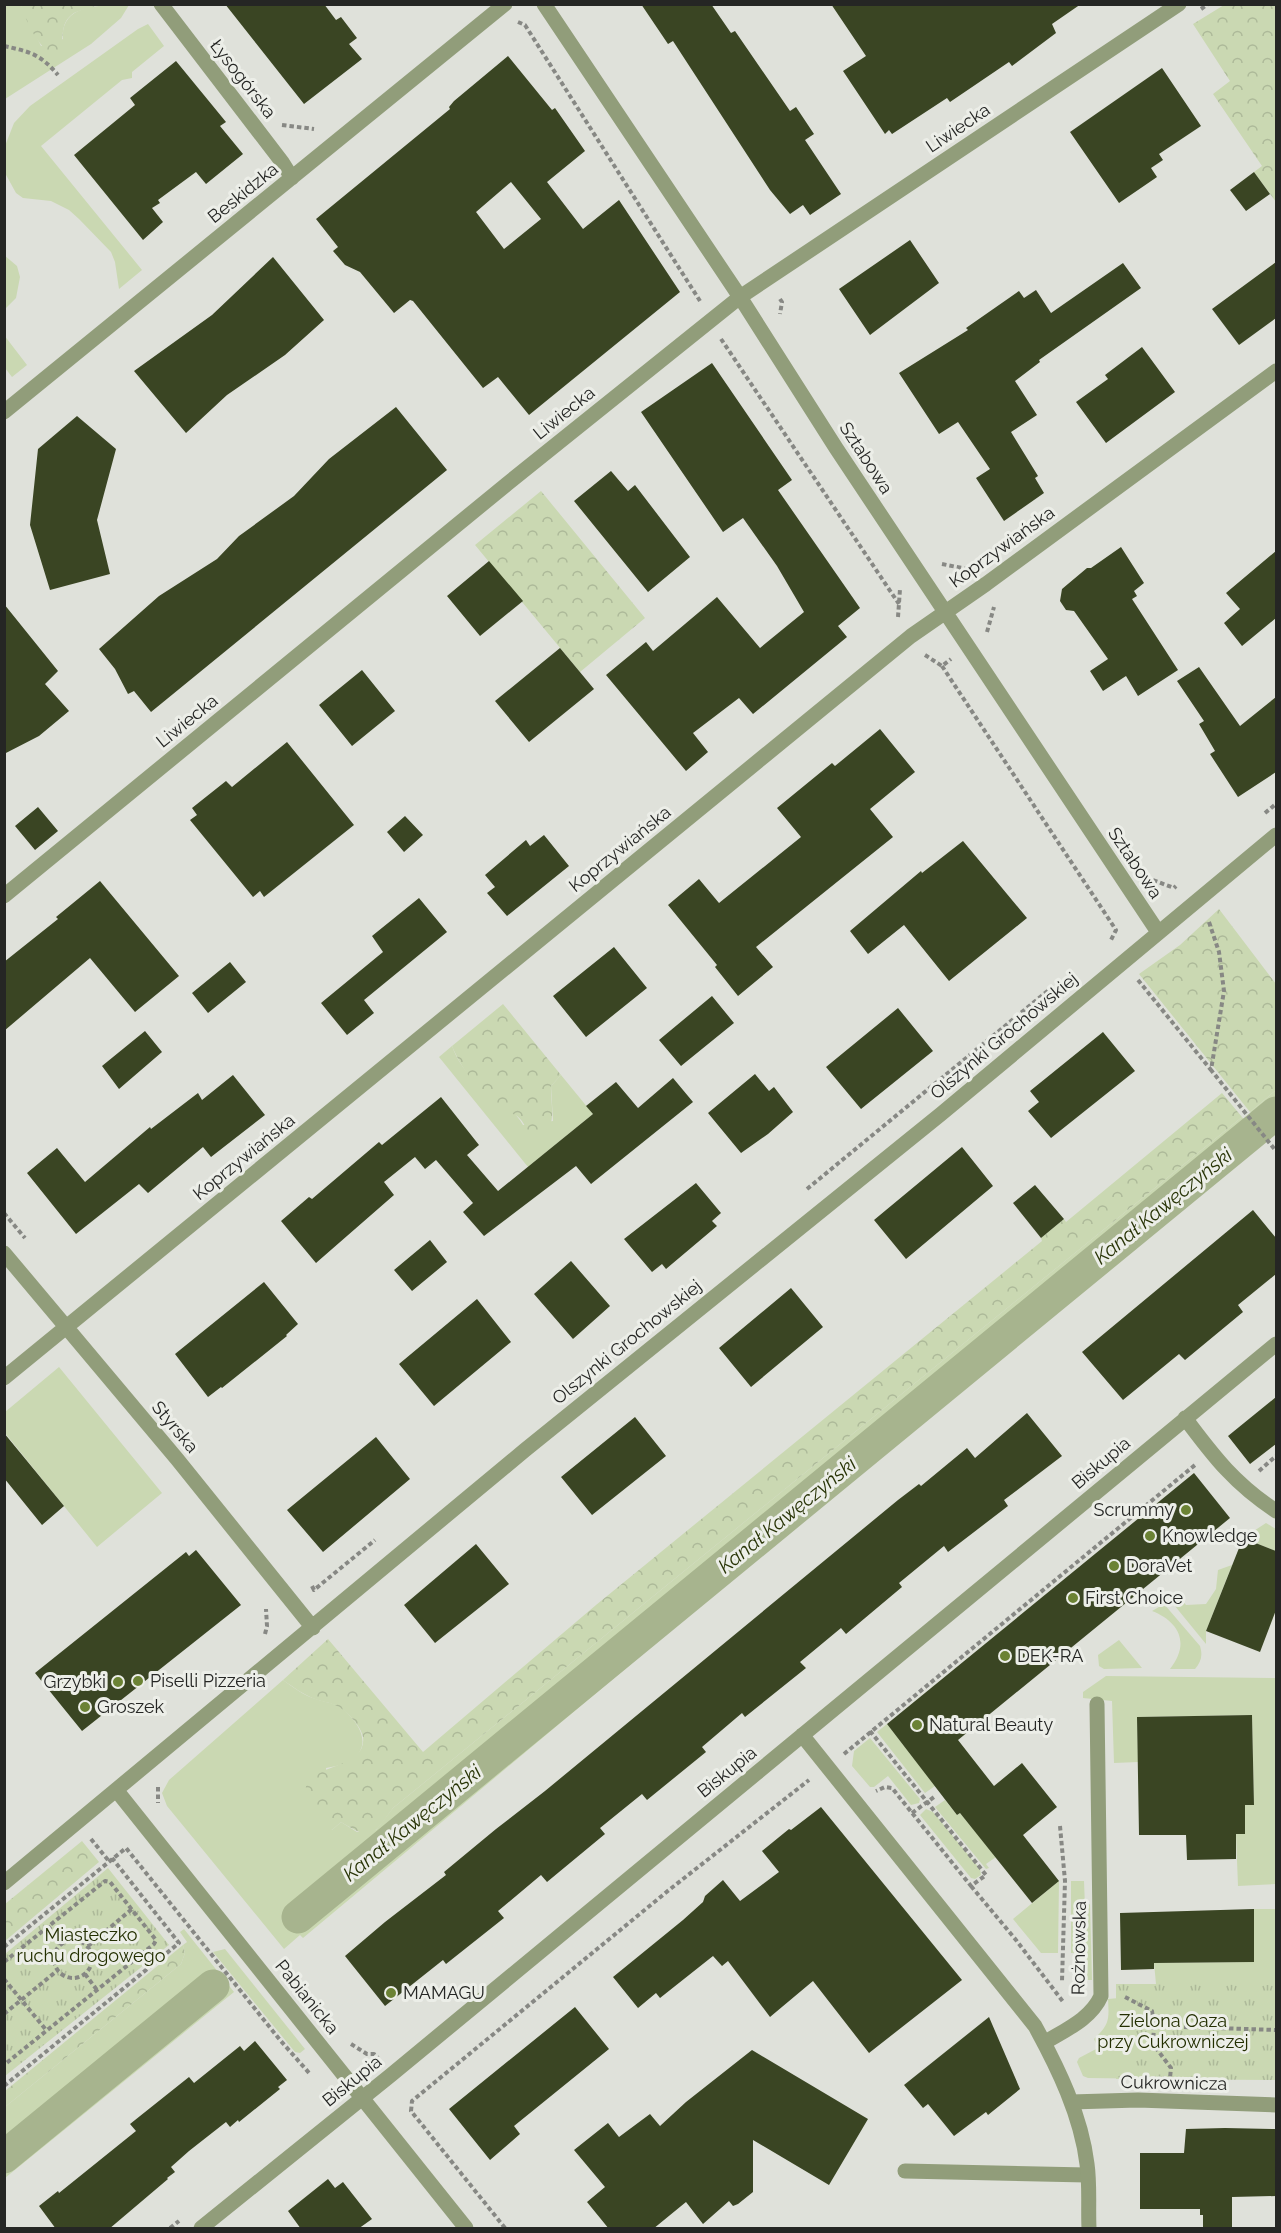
<svg xmlns="http://www.w3.org/2000/svg" width="1281" height="2233" font-family="Raleway,sans-serif">
  <defs>
    <pattern id="forest-crowns" width="20" height="18" patternUnits="userSpaceOnUse" patternTransform="scale(1.5)"><rect width="20" height="18" fill="#cad8b2"/><path d="M2 6a3 3 0 1 1 6 0M12 15a3 3 0 1 1 6 0" fill="none" stroke="#adb999"/></pattern>
    <pattern id="park-tufts" width="24" height="20" patternUnits="userSpaceOnUse" patternTransform="scale(1.5)"><rect width="24" height="20" fill="#cad8b2"/><path d="M3 7l-1-3M5 7V3M7 7l1-3M15 17l-1-3M17 17v-4M19 17l1-3" fill="none" stroke="#adb999"/></pattern>
  </defs>
  <rect width="100%" height="100%" fill="#dfe1da"/>
  <path fill="#cad8b2" d="M5,5H21L41,46L63,39C60,3 103,5 129,5L121,18L91,44L5,99Z
    M148,24L164,46L132,72V78L122,80L41,146L142,270L119,289L115,262L111,252L79,219L69,210L51,201L23,198L16,193L5,173V146L14,123L30,106L138,29Z
    M4,255L17,266L20,277L16,298L5,309Z
    M4,335L27,365L12,377L5,368Z
    M452,1046C461,1071 479,1086 500,1102C509,1109 518,1115 523,1125L553,1121L551,1086L561,1075L593,1114L528,1167L439,1057Z
    M1276,1090V1131L1271,1136L1250,1112Z
    M1242,1117L1262,1143L1187,1201L1087,1283L303,1938L300,1935L284,1949L167,1806L162,1793L169,1780L283,1680C293,1687 304,1696 316,1699C323,1702 331,1702 338,1706C353,1715 373,1740 356,1756C349,1764 336,1766 326,1768L332,1830L341,1822L357,1832L376,1830L393,1808Z
    M59,1367L162,1493L97,1547L5,1433V1412Z
    M1266,1523L1276,1529V1551L1243,1538Z
    M1232,1565L1206,1631V1644L1170,1600V1597L1175,1593L1180,1597L1186,1605L1206,1604L1216,1589L1218,1570Z
    M1164,1604L1200,1646C1203,1656 1201,1662 1195,1669H1170C1190,1644 1180,1622 1152,1611Z
    M1119,1640L1142,1668L1104,1669L1099,1666L1098,1655Z
    M1106,1676L1276,1678V1884L1238,1886L1236,1834L1245,1833V1805L1254,1804L1252,1715L1137,1717L1138,1762L1114,1763L1112,1701L1083,1698V1692Z
    M887,1724L935,1786L925,1793L877,1732Z
    M870,1738L920,1799L919,1803L911,1805L888,1776L874,1787H870L852,1766L854,1751Z
    M945,1800L957,1815L960,1813L996,1857L986,1864L989,1868L986,1869L935,1807Z
    M926,1809L933,1812L980,1869L981,1875L975,1879L971,1878L920,1815Z
    M1059,1881L1058,1953H1041L1013,1919Z
    M1071,1881H1084L1085,1907L1090,1904L1092,1980H1085L1084,1953H1071Z
    M1254,1909H1276V2021L1122,1990L1121,1984H1156L1154,1963L1254,1962Z
    M184,1929L234,1992L5,2178V2107L181,1964L185,1953L183,1945L187,1942L180,1932Z
    M225,1949L305,2049L300,2053L295,2052L213,1952Z
    M1119,1998L1168,2079L1088,2078L1083,2076L1077,2062L1079,2058L1098,2048L1094,2039C1110,2024 1109,2019 1108,1999Z"/>
  <path fill="url(#forest-crowns)" d="M21,5V4L97,5C90,9 82,9 74,13C57,24 67,41 57,56C39,51 26,21 21,5Z
    M1224,5H1276V202L1254,172L1262,166L1213,94L1230,81L1193,24Z
    M541,491L645,618L580,672L475,545Z
    M1219,909L1276,984V1090L1250,1112L1139,974L1180,945Z
    M503,1004L561,1075L551,1086C550,1104 560,1133 535,1137C526,1132 525,1122 517,1116C511,1112 502,1111 496,1106C480,1095 459,1064 452,1046Z
    M1222,1093L1242,1117L393,1808C372,1837 372,1841 341,1822L332,1830C325,1822 317,1814 311,1805C284,1761 368,1775 363,1737C361,1726 347,1711 337,1706C330,1702 322,1702 315,1699C304,1695 293,1687 283,1680L328,1639L423,1752L596,1605L1042,1241L1041,1238L1064,1219L1066,1222Z
    M82,1841L99,1862L5,1941V1904Z
    M183,1945L185,1953L181,1964L5,2107V2091Z"/>
  <path fill="url(#park-tufts)" d="M108,1868L169,1945L5,2076V1954Z
    M1276,1904V2080L1116,2079V1984L1276,1985Z"/>
  <g fill="none" stroke-linecap="round" stroke-linejoin="round">
    <path stroke="#a7b48e" stroke-width="33" d="M298,1917L1276,1113
      M4,2157L213,1986"/>
  </g>
  <path fill="#3a4523" fill-rule="evenodd" d="M225,4H324L336,20L341,17L357,38L349,44L362,59L304,104Z
    M641,4H711L731,33L735,31L790,111L796,107L814,134L805,140L841,194L810,215L803,205L790,214L770,190L673,41L668,44Z
    M831,4H1081L1052,24L1056,33L1012,66L1009,62L950,102L947,98L892,134L889,130L885,134L843,71L866,56Z
    M508,56L552,110L555,108L585,151L547,182L583,229L619,200L680,292L529,415L498,377L483,388L413,301L410,300L394,313L360,272L345,265L333,251L338,247L316,219L450,109L449,107L454,101ZM511,182L541,219L504,249L476,212Z
    M176,61L226,122L220,126L243,154L206,184L196,172L158,200L160,203L152,208L163,222L143,240L74,155L135,105L130,98Z
    M1162,68L1201,126L1159,154L1163,160L1151,168L1157,177L1119,203L1070,132Z
    M1254,172L1270,194L1246,211L1230,190Z
    M910,240L939,283L870,335L839,289Z
    M273,257L324,320L285,355L227,395L186,433L134,371L212,315Z
    M1276,262V318L1239,345L1212,309Z
    M1123,263L1141,288L1039,360L1040,362L1015,381L1037,415L1011,432L1038,476L1035,478L1044,493L1004,521L976,478L990,469L958,422L939,434L899,373L968,330L966,328L1019,291L1024,298L1036,290L1051,313Z
    M1142,347L1175,392L1106,443L1076,402L1108,379L1105,375Z
    M712,363L792,480L778,490L860,608L838,626L847,637L753,714L739,698L693,733L708,752L686,771L606,675L646,642L653,651L717,597L760,648L804,612L777,566L743,518L723,532L641,412Z
    M396,407L447,470L151,712L134,691L128,694L115,669L99,649L159,596L217,559L239,536L294,496L329,459Z
    M77,416L116,449L97,520L110,574L50,590L30,525L38,449Z
    M611,471L628,491L635,485L690,557L648,592L574,501Z
    M1121,547L1144,583L1134,591L1137,596L1132,599L1178,670L1138,696L1126,676L1103,691L1090,671L1108,659L1074,611L1066,610L1060,601L1062,589L1087,568H1091Z
    M1276,551V618L1242,646L1224,623L1240,609L1226,593Z
    M489,561L523,601L480,636L447,596Z
    M4,604L58,671L45,684L69,711L39,736L4,754Z
    M560,648L594,689L529,742L495,701Z
    M1199,667L1240,726L1276,697V772L1238,797L1210,754L1215,751L1199,724L1204,721L1177,681Z
    M362,670L395,711L352,746L319,705Z
    M880,729L915,772L870,809L893,837L756,947L773,967L738,996L715,967L717,965L668,905L699,879L719,903L801,837L777,808L832,763L835,766Z
    M287,742L354,825L264,897L260,891L253,897L190,820L197,815L192,808L226,781L232,787Z
    M38,807L58,831L35,850L15,826Z
    M405,816L423,835L404,852L387,832Z
    M544,835L569,866L507,916L487,893L495,887L485,875L526,840L530,846Z
    M963,841L1027,918L949,981L904,925L868,954L850,931L921,871L922,873Z
    M100,881L179,976L135,1012L90,958L4,1031V962L58,919L56,917Z
    M419,898L447,932L364,1000L374,1013L347,1035L321,1003L383,952L372,936Z
    M614,947L647,988L586,1037L553,996Z
    M230,962L246,982L208,1013L192,993Z
    M712,996L734,1023L681,1066L659,1040Z
    M898,1008L933,1051L861,1109L826,1067Z
    M145,1031L162,1052L119,1089L102,1066Z
    M1103,1032L1135,1071L1051,1138L1028,1111L1039,1102L1030,1091Z
    M755,1074L769,1091L774,1087L793,1112L768,1134L741,1153L708,1113Z
    M233,1075L265,1115L211,1157L203,1147L148,1193L139,1184L76,1234L27,1173L57,1148L85,1182L150,1127L151,1129L198,1093L202,1100Z
    M673,1078L693,1102L591,1184L576,1166L484,1236L463,1212L473,1203L436,1160L425,1169L415,1157L384,1182L394,1195L316,1263L281,1221L309,1197L312,1199L379,1142L382,1145L441,1097L479,1145L467,1155L498,1191L593,1114L586,1106L616,1082L638,1108Z
    M962,1147L993,1186L906,1259L874,1220Z
    M696,1183L721,1213L712,1221L717,1226L666,1269L662,1264L652,1272L624,1239Z
    M1035,1185L1064,1219L1041,1238L1013,1203Z
    M1253,1210L1276,1238V1274L1238,1305L1243,1312L1185,1360L1179,1354L1123,1400L1082,1352Z
    M430,1240L447,1262L412,1291L394,1270Z
    M571,1261L610,1306L573,1339L534,1294Z
    M264,1282L298,1324L286,1335L287,1336L222,1388L221,1387L208,1397L175,1354Z
    M791,1288L823,1327L751,1387L719,1348Z
    M477,1299L511,1342L434,1406L399,1364Z
    M1276,1397V1444L1250,1464L1228,1436Z
    M1027,1413L1062,1456L1004,1500L1008,1506L948,1552L944,1546L899,1583L902,1587L846,1634L841,1628L800,1662L806,1668L745,1717L742,1713L702,1747L706,1752L647,1800L642,1794L600,1828L605,1834L547,1882L541,1875L498,1911L504,1918L446,1964L443,1960L385,2006L345,1956L385,1922L446,1875L444,1872L496,1829L545,1791L898,1500L919,1484L921,1486L967,1448L975,1458Z
    M635,1417L666,1456L592,1515L561,1477Z
    M4,1433L64,1506L42,1525L4,1478Z
    M376,1437L410,1479L323,1552L287,1510Z
    M1194,1473L1230,1518L958,1740L994,1786L1022,1763L1057,1807L1023,1835L1059,1881L1032,1903L960,1813L957,1815L887,1724Z
    M1243,1538L1276,1551V1610L1260,1652L1206,1631Z
    M476,1544L509,1584L435,1643L404,1605Z
    M196,1550L241,1605L82,1731L35,1673L186,1552L189,1556Z
    M1252,1715L1254,1805H1245V1834H1236V1859L1187,1860L1186,1835H1139L1137,1717Z
    M821,1807L962,1980L869,2053L813,1981L770,2017L728,1961L722,1966L713,1956L660,1998L656,1993L638,2008L613,1977L683,1920L703,1902L705,1896L723,1880L740,1901L779,1872L762,1851L789,1829L791,1830Z
    M1254,1909V1962L1154,1963V1969L1121,1970L1120,1913Z
    M575,2007L609,2049L514,2126L520,2134L490,2160L449,2109Z
    M989,2017L1020,2089L988,2115L986,2112L954,2136L928,2104L923,2108L904,2085Z
    M255,2041L287,2080L278,2087L280,2089L239,2122L238,2120L230,2127L226,2122L189,2151L171,2167L175,2172L167,2178L168,2179L109,2229H56L39,2206L58,2191L59,2193L136,2131L130,2124L189,2077L194,2083L240,2046L244,2051Z
    M752,2050L868,2119L829,2185L753,2140V2192L738,2204L733,2206L729,2201L703,2224L686,2202L653,2229H609L587,2202L605,2187L574,2150L608,2123L619,2137L650,2114L660,2126L686,2102Z
    M1225,2128L1276,2129V2196L1232,2197V2229H1203V2215H1200V2209H1140V2153H1184L1186,2129Z
    M328,2179L335,2188L343,2182L372,2219L358,2229H301L288,2211Z"/>
  <g fill="none" stroke-linecap="round" stroke-linejoin="round">
    <path stroke="#878884" stroke-width="4" stroke-dasharray="4.5 3" stroke-linecap="butt" d="M1201,9L1208,4
      M518,22L525,25L700,301
      M4,46C31,52 40,54 58,75
      M282,125L314,129
      M780,299L782,302L780,314
      M721,339L899,604
      M942,564L967,569
      M898,617L900,589
      M987,632L994,607
      M925,655L942,666L951,659
      M942,666L1116,930L1111,940
      M1265,813L1276,804
      M1153,880L1174,888L1176,886
      M1209,922L1219,952L1224,991L1211,1070L1276,1151
      M1138,980L1211,1070
      M807,1189L1056,984
      M4,1213L25,1238
      M1259,1471L1276,1456
      M312,1586L314,1590L375,1540
      M265,1634L267,1626L266,1609
      M870,1731L986,1875L971,1886L892,1788L885,1787L876,1791
      M844,1754L1195,1465
      M158,1787V1803
      M912,1813L934,1797
      M1060,1826L1065,1881L1062,1981
      M91,1839L108,1860
      M971,1886L1016,1940L1064,2003
      M48,1926L61,1943
      M54 1959a19 19 0 1 1 38 0a19 19 0 1 1-38 0Z
      M88,1946L132,1909
      M4,1947L126,1848L280,2040L310,2074
      M4,1962L105,1881L110,1882L156,1940L154,1944L4,2065
      M85,1974L97,1990
      M4,1979L47,2031
      M1125,1997L1152,2011L1154,2026L1153,2044L1171,2068L1170,2078
      M4,2014L58,1970
      M1154,2026L1276,2030
      M351,2044L367,2054H374L378,2058
      M4,2086L179,1943L112,1858
      M170,2228L179,2221
      M505,2228L411,2111L412,2101L669,1890L809,1780"/>
    <path stroke="#919d7a" stroke-width="15" d="M905,2171L1087,2175"/>
    <path stroke="#919d7a" stroke-width="15" d="M161,4L282,162L292,178
      M544,4L740,297L836,448L1158,932
      M4,412L505,4
      M4,896L507,484L740,297L1179,4
      M4,1253L177,1459L313,1628
      M4,1378L911,636L986,584L1276,371
      M1185,1418C1214,1457 1235,1484 1276,1511
      M802,1735L1035,2026C1058,2068 1081,2115 1087,2164C1090,2185 1088,2207 1089,2228
      M117,1791L466,2228
      M4,1883L525,1450L941,1114L1276,835
      M1044,2043C1065,2030 1091,2019 1101,1996L1097,1704
      M1071,2102L1138,2100L1276,2105
      M201,2228L391,2075L1276,1344"/>
  </g>
  <g fill="#6b8234" stroke="#eceee8" stroke-width="2">
    <circle cx="1186" cy="1510" r="6"/>
    <circle cx="1150" cy="1536" r="6"/>
    <circle cx="1114" cy="1566" r="6"/>
    <circle cx="1073" cy="1598" r="6"/>
    <circle cx="1005" cy="1656" r="6"/>
    <circle cx="138" cy="1681" r="6"/>
    <circle cx="118" cy="1682" r="6"/>
    <circle cx="85" cy="1707" r="6"/>
    <circle cx="917" cy="1725" r="6"/>
    <circle cx="391" cy="1993" r="6"/>
  </g>
  <g text-anchor="middle" stroke-width="6" stroke-linejoin="round" paint-order="stroke">
    <g font-size="18" fill="#252624" stroke="#eceee8">
      <text transform="translate(243 79) rotate(52)" y="6">Łysogórska</text>
      <text transform="translate(958 128) rotate(-34)" y="6">Liwiecka</text>
      <text transform="translate(243 193) rotate(-39)" y="6">Beskidzka</text>
      <text transform="translate(564 413) rotate(-39)" y="6">Liwiecka</text>
      <text transform="translate(866 458) rotate(57)" y="6">Sztabowa</text>
      <text transform="translate(1002 547) rotate(-36)" y="6">Koprzywiańska</text>
      <text transform="translate(187 721) rotate(-39)" y="6">Liwiecka</text>
      <text transform="translate(620 849) rotate(-39)" y="6">Koprzywiańska</text>
      <text transform="translate(1135 863) rotate(56)" y="6">Sztabowa</text>
      <text transform="translate(1004 1036) rotate(-40)" y="6">Olszynki Grochowskiej</text>
      <text transform="translate(244 1157) rotate(-39)" y="6">Koprzywiańska</text>
      <text transform="translate(627 1342) rotate(-39)" y="6">Olszynki Grochowskiej</text>
      <text transform="translate(175 1427) rotate(50)" y="6">Styrska</text>
      <text transform="translate(1101 1463) rotate(-40)" y="6">Biskupia</text>
      <text transform="translate(727 1772) rotate(-39)" y="6">Biskupia</text>
      <text transform="translate(1079 1948) rotate(-89)" y="6">Rożnowska</text>
      <text transform="translate(307 1997) rotate(51)" y="6">Pabianicka</text>
      <text transform="translate(352 2081) rotate(-39)" y="6">Biskupia</text>
      <text transform="translate(1174 2083) rotate(1)" y="6">Cukrownicza</text>
    </g>
    <g font-size="18" fill="#252624" stroke="#eceee8" text-anchor="start">
      <text x="1174" y="1516" text-anchor="end">Scrummy</text>
      <text x="1162" y="1542">Knowledge</text>
      <text x="1126" y="1572">DoraVet</text>
      <text x="1085" y="1604">First Choice</text>
      <text x="1017" y="1662">DEK-RA</text>
      <text x="150" y="1687">Piselli Pizzeria</text>
      <text x="106" y="1688" text-anchor="end">Grzybki</text>
      <text x="97" y="1713">Groszek</text>
      <text x="929" y="1731">Natural Beauty</text>
      <text x="403" y="1999">MAMAGU</text>
    </g>
    <g font-size="18" fill="#232f01" stroke="#eceee8">
      <text x="91" y="1941">Miasteczko<tspan x="91" dy="21">ruchu drogowego</tspan></text>
      <text x="1173" y="2027">Zielona Oaza<tspan x="1173" dy="21">przy Cukrowniczej</tspan></text>
    </g>
    <g font-size="20" font-style="italic" fill="#293507" stroke="#eceee8">
      <text transform="translate(1163 1206) rotate(-39)" y="7">Kanał Kawęczyński</text>
      <text transform="translate(787 1515) rotate(-39)" y="7">Kanał Kawęczyński</text>
      <text transform="translate(412 1823) rotate(-39)" y="7">Kanał Kawęczyński</text>
    </g>
  </g>
  <rect width="1281" height="2233" fill="none" stroke="#252624" stroke-width="12"/>
</svg>
